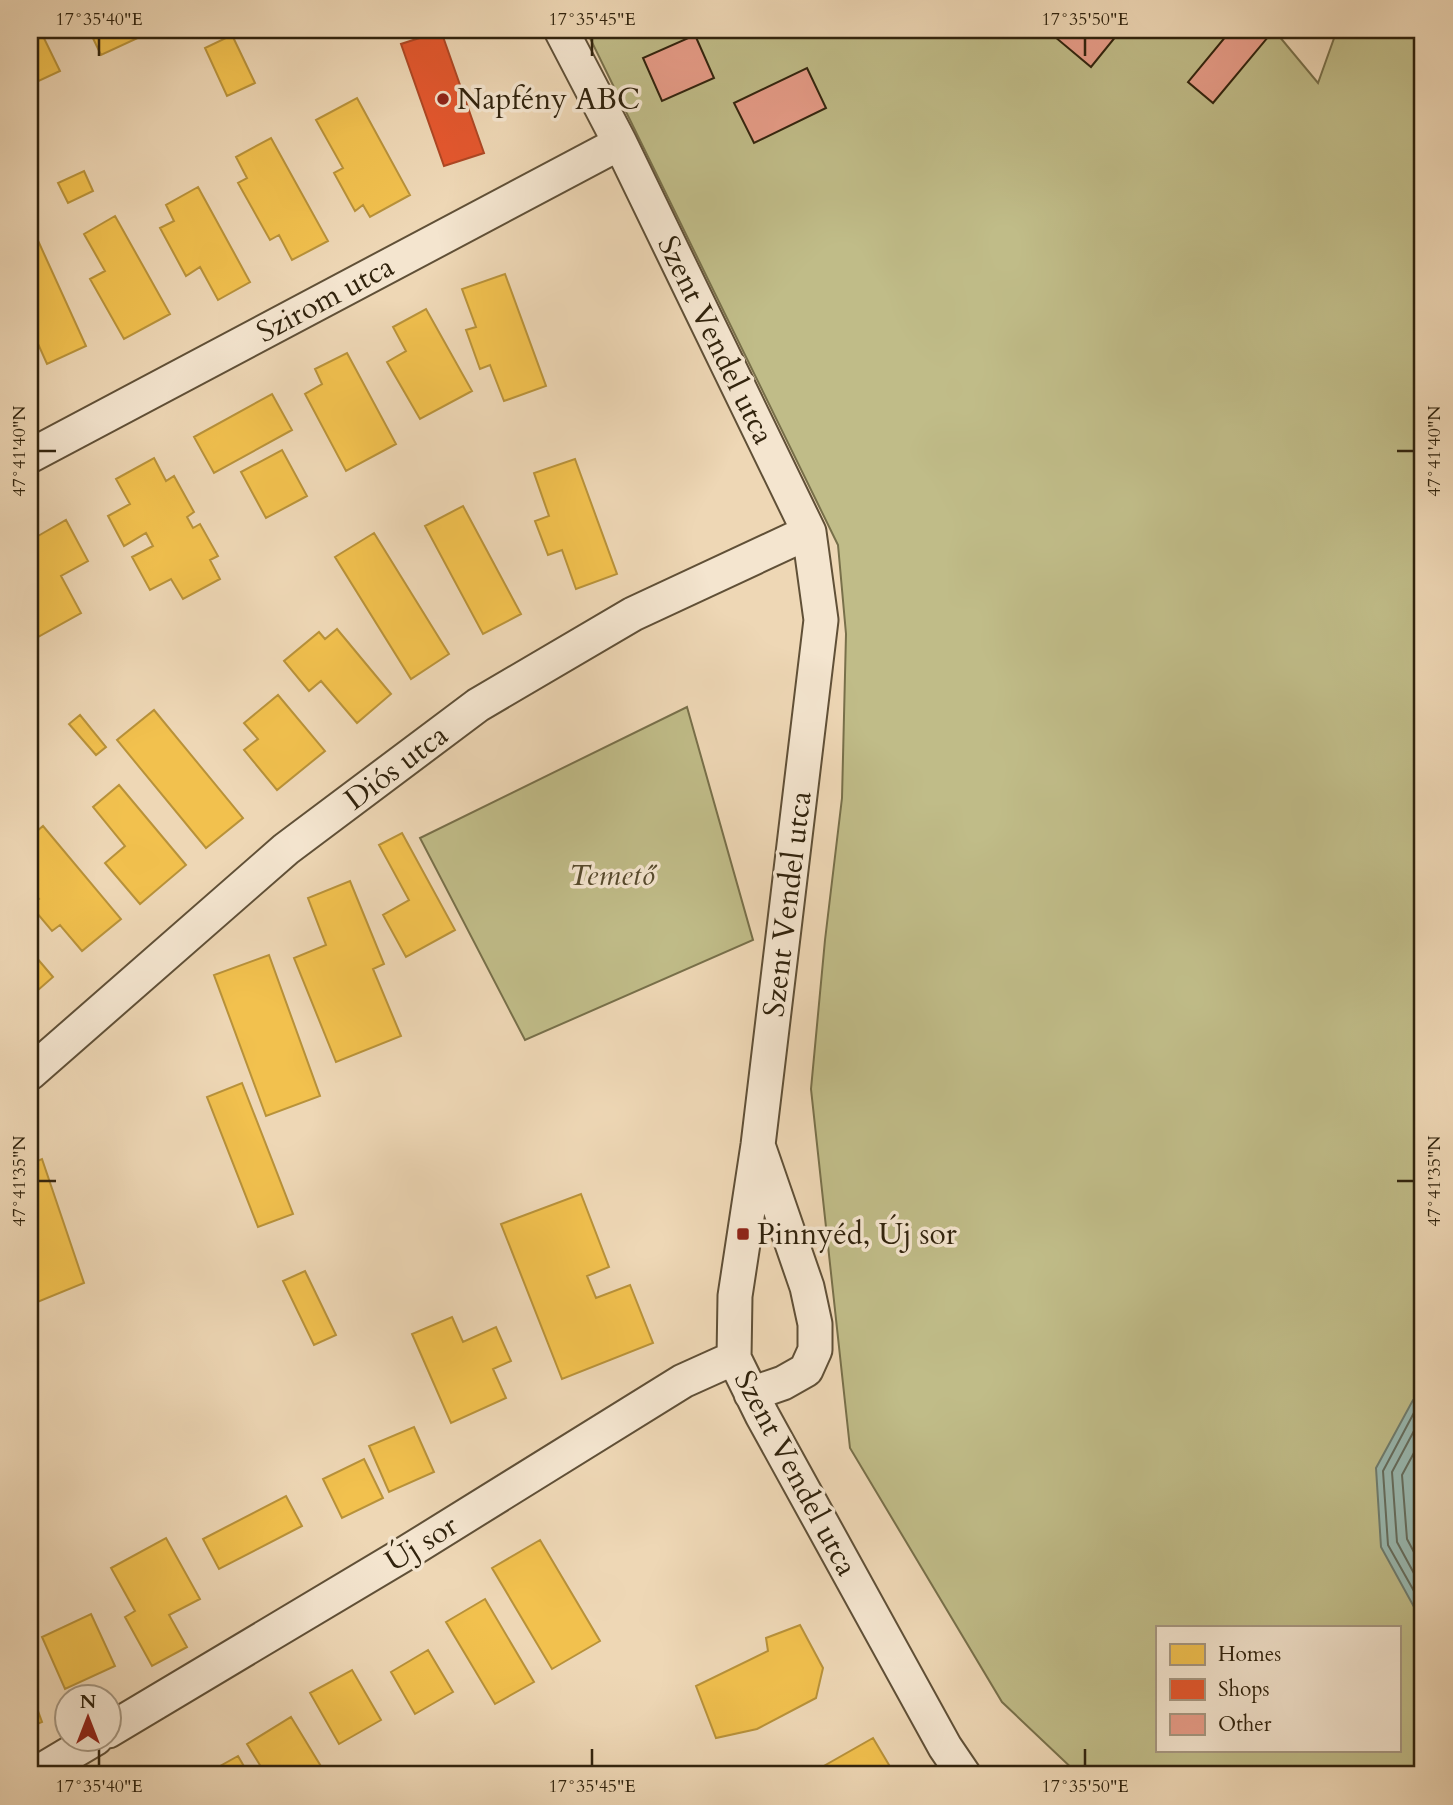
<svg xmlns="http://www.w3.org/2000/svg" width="1453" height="1805" font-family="Cardo,serif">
  <rect width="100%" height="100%" fill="#eed7b5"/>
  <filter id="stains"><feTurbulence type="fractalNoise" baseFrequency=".00286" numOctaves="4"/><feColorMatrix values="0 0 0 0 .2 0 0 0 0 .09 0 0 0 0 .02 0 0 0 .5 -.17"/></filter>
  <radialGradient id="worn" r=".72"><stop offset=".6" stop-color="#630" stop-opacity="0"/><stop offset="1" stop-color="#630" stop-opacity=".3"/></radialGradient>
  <path fill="#c0bc88" stroke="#78704a" stroke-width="2" fill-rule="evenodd" d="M586,30H1274L1318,83L1337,30H1423V1775H1079L1002,1702L850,1448L811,1089L825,940L842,798L846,634L838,545ZM1157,1628H1399V1751H1157Z
    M687,707L753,940L525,1040L420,838Z"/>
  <path fill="#99b9b1" stroke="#6f7d6f" stroke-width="2" d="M1423,1397V1610L1414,1607L1381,1547L1376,1468L1413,1400Z"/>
  <path fill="#f2c14e" stroke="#b8923a" stroke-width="2" d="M30,30H40L60,71L30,85Z
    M89,30H139L142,36L101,55Z
    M232,35L255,83L227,96L205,48Z
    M357,98L410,195L370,217L363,205L355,211L334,173L343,168L316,120Z
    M271,138L328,241L292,260L279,235L270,240L238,183L247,178L236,157Z
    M84,171L93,191L68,203L58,183Z
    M198,187L250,282L218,300L200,267L186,276L160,228L174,221L166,205Z
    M115,216L170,314L124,339L90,279L105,271L84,234Z
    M30,223L86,346L47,364L30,326Z
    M505,274L546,386L504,401L490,365L480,369L466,330L476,327L462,289Z
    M426,309L472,391L420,419L387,362L406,351L393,327Z
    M347,353L396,444L346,471L305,394L322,384L315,369Z
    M272,394L292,430L214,473L194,437Z
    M282,450L307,496L266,518L241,472Z
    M154,458L166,481L174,476L194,512L187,517L193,528L200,524L218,556L210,560L220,579L183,599L171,579L150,590L132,557L153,546L146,533L124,546L108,516L130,504L116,479Z
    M575,459L617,574L576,589L562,550L548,555L535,521L549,516L534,473Z
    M463,506L521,614L483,634L425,526Z
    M66,520L88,561L61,576L81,613L36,638L30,626V527L32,525L38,536Z
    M374,533L449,654L411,679L335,557Z
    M337,629L391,694L357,723L321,681L309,691L284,661L319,632L325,639Z
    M278,695L325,751L277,790L244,750L258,739L244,723Z
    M154,710L243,818L206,848L117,740Z
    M80,715L106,747L96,755L69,724Z
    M119,785L186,865L140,904L105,863L125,846L93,807Z
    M43,826L121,919L82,951L60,925L52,931L31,906L39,899L30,889V837Z
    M402,833L455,930L406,957L383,915L409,900L379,845Z
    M350,881L384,964L373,969L401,1036L336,1062L294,958L326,945L308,898Z
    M30,950L53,977L30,997Z
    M269,955L320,1096L266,1116L214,975Z
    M242,1083L293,1214L258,1227L207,1097Z
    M42,1159L84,1283L30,1305V1164Z
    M581,1194L609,1267L587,1276L596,1298L630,1285L653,1343L562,1379L501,1224Z
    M305,1271L336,1335L314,1345L283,1281Z
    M452,1317L463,1342L496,1327L511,1361L493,1369L506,1398L451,1423L412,1334Z
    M414,1427L434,1472L389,1492L369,1446Z
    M364,1459L383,1498L342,1518L323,1479Z
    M286,1496L302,1526L219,1569L203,1539Z
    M166,1538L200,1599L169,1615L187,1647L152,1666L125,1617L135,1611L111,1568Z
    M540,1540L600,1641L552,1669L492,1568Z
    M485,1599L534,1682L495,1704L446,1622Z
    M91,1614L115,1666L65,1689L42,1637Z
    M800,1625L823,1668L816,1698L757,1729L716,1738L696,1686L768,1651L766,1638Z
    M428,1650L453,1692L415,1714L391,1672Z
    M352,1670L381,1720L339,1744L310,1693Z
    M30,1689L42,1722L30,1727Z
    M291,1717L322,1768L311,1775H266L247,1744Z
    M873,1738L895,1775H808Z
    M238,1756L249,1775H204Z"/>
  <path fill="#e4572e" stroke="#ae4724" stroke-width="2" d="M441,31L484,153L444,166L401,44Z"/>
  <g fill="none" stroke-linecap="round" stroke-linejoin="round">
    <path stroke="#656e5f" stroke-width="2" d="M1423,1405L1417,1407L1383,1471L1388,1545L1419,1600L1423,1603
      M1423,1414L1392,1472L1397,1542L1423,1590
      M1423,1436L1402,1475L1407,1539L1423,1569"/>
  </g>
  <path fill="#e79c88" stroke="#31230d" stroke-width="2" d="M1061,30H1121L1091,67L1055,37Z
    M1231,30L1273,31L1213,103L1188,82Z
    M695,35L714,78L662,101L643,58Z
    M807,68L826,108L754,143L734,103Z"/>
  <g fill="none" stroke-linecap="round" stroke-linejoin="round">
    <defs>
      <path id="minor" d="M561,30L620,143L809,532L821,620L758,1145L735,1296L734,1358L762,1415L945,1747L964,1775
        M30,456L620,143
        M30,1073L286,849L478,705L633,614L809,532
        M751,1394L783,1383L806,1370L815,1350V1324L807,1287L759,1148
        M108,1731L401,1556L683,1381L734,1358
        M34,1775L96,1738"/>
    </defs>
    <use href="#minor" stroke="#605037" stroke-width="37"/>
    <use href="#minor" stroke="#f4e5cf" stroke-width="33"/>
  </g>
  <path fill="none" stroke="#31230d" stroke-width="2.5" d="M99,38V56M592,38V56M1085,38V56M38,451H56M1397,451H1414M38,1181H56M1397,1181H1414M99,1749V1766M592,1749V1766M1085,1749V1766"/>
  <g fill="#8f2418" stroke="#f4e5cf" stroke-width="2.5">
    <circle cx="443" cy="99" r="7"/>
    <rect x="736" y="1227" width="14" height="14" rx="3.5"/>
  </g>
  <g text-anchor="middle" stroke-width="7" stroke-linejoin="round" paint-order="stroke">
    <g font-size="30" fill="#31230d" stroke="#f4e5cf" text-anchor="start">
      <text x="457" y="109">Napfény ABC</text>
      <text x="757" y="1244">Pinnyéd, Új sor</text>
    </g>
    <g font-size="30" fill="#31230d" stroke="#f4e5cf">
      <text transform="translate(325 299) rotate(-28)" y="10">Szirom utca</text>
      <text transform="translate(716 340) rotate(64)" y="10">Szent Vendel utca</text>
      <text transform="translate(396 767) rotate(-37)" y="10">Diós utca</text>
      <text transform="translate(787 904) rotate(-83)" y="10">Szent Vendel utca</text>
      <text transform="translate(796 1473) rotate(62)" y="10">Szent Vendel utca</text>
      <text transform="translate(421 1543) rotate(-32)" y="10">Új sor</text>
    </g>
    <g font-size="30" font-style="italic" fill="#55492c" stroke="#f4e5cf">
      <text x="612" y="885">Temető</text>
    </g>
  </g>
  <rect width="1453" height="1805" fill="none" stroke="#eed7b5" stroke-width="77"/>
  <rect x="1156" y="1626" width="245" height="126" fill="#f4e5cf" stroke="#a69781" stroke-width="2"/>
  <rect x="1170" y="1644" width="35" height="21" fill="#f2c14e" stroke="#a69781" stroke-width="2"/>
  <text x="1218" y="1661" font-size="21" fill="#31230d">Homes</text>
  <rect x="1170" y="1679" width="35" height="21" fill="#e4572e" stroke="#a69781" stroke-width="2"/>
  <text x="1218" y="1696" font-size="21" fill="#31230d">Shops</text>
  <rect x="1170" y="1714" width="35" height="21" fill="#e79c88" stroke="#a69781" stroke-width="2"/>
  <text x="1218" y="1731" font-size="21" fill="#31230d">Other</text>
  <g transform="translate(88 1718)"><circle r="33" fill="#f4e5cf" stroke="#a69781" stroke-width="2"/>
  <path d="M0-5L12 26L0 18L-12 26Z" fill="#8f2418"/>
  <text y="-10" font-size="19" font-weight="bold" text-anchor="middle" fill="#31230d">N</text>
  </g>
  <rect x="38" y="38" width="1376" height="1728" fill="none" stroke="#31230d" stroke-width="2.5"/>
  <g font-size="18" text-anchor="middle" fill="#31230d">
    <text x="99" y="25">17°35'40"E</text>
    <text x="592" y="25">17°35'45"E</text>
    <text x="1085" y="25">17°35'50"E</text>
    <text transform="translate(19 451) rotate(-90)" y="6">47°41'40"N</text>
    <text transform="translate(1434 451) rotate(-90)" y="6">47°41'40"N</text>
    <text transform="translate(19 1181) rotate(-90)" y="6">47°41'35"N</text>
    <text transform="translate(1434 1181) rotate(-90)" y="6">47°41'35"N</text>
    <text x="99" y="1792">17°35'40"E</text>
    <text x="592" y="1792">17°35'45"E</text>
    <text x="1085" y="1792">17°35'50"E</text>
  </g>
  <rect width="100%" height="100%" filter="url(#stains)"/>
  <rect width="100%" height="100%" fill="url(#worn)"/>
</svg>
